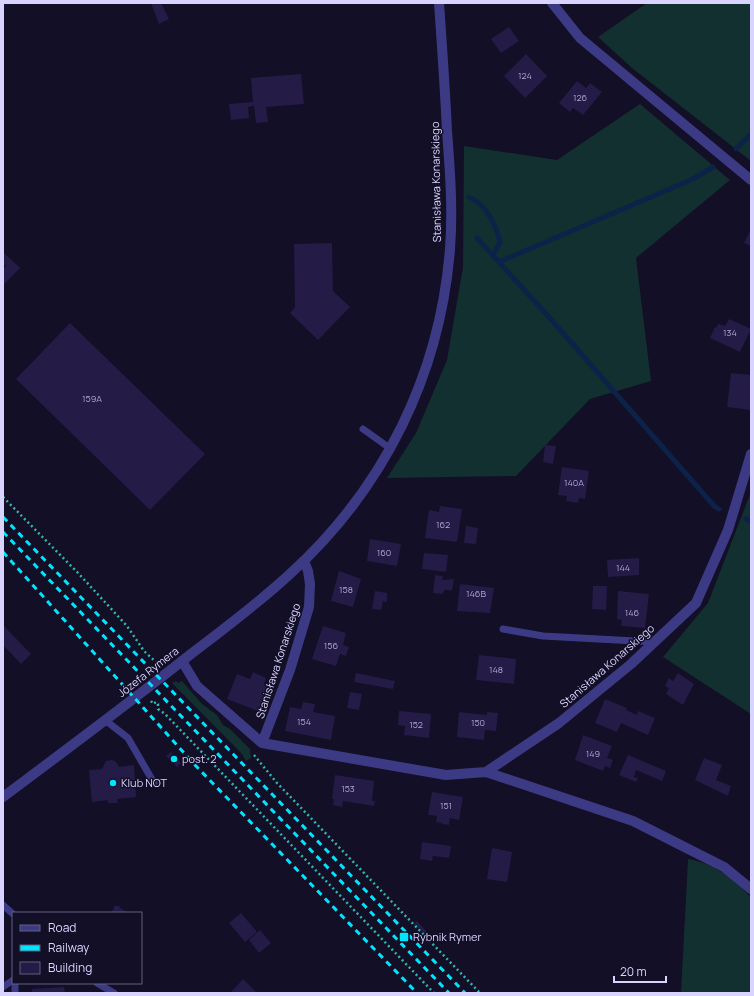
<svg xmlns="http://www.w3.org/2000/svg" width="754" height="996" font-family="Manrope,sans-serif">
  <rect width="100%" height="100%" fill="#130f26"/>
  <path fill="#12302f" d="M647,3H751V161L632,68L598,37Z
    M640,104L730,180L636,258L651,381L590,399L516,476L387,478L416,433L447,360L463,267L464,146L557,160Z
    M751,492V714L663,657L708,603Z
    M176,681L178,683L182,681L202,704L217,715L223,725L230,729L250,749L251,758L246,761L242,754L172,683Z
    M688,859C716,864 731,878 751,897V993H681Z"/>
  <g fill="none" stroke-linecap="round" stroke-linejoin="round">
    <path stroke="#0c2248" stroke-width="5" d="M736,149L751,134
      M469,197C486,204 496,225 500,242L493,255
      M477,238L549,317L715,507L719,509
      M499,262L693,179L713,167
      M746,519L751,522"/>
  </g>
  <path fill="#241b47" d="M151,3H161L169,19L159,24Z
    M509,27L519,41L501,53L491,39Z
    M526,54L547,76L525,98L504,76Z
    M301,74L304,104L266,107L268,122L256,123L254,106L248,107L249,118L231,120L229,104L253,102L251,78Z
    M577,81L586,88L590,83L602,92L583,115L573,108L570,112L559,103Z
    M751,229V246L744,243Z
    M332,243L333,291L350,307L318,340L290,313L295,307L294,244Z
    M3,252L20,268L3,285V269L6,266L3,263Z
    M729,319L751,329L740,352L710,338L715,327L716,328L718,324L725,326Z
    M70,323L205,454L150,510L16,379Z
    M731,373L751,375V410L727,407Z
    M545,445L556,446L553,464L543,462Z
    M562,467L589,471L585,499L579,498L578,503L566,501L567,496L558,495Z
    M440,506L462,509L457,542L425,538L429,510L439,512Z
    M466,526L478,528L476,544L464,543Z
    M370,539L401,544L397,566L367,561Z
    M424,553L448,555L446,572L422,569Z
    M639,558V575L608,577L607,560Z
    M339,571L361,579L353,607L331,601Z
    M435,575L443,576L442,580L454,579L452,590H444L443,594L433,593Z
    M460,584L494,588L490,613L457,611Z
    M593,586H607L606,610L592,609Z
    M375,591L387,593V602L383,601L381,610L372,609Z
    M618,591L649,594L645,628L621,626L622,620L617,619Z
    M3,625L31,654L21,664L3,645Z
    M323,626L346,633L343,645L349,647L346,656L340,654L336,666L312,659Z
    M479,655L516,659L514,684L476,680Z
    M253,672L266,678L264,684L273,689L263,713L227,699L237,674L250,679Z
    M356,673L395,681L393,689L354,682Z
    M678,673L694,684L683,705L666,694L669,688L665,686L669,678L673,681Z
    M350,692L362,694L359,710L347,708Z
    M605,699L627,708L626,710L637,715L638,711L655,718L648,735L621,723L617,732L595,723Z
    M303,702L315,704L313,712L335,716L331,740L285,731L290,707L301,709Z
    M399,711L431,714L429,738L404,735L405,726L398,725Z
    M459,712L487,715V712L498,713L496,731L485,730L484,740L457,737Z
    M583,735L612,746L607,758L613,760L610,768L605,766L603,771L575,760Z
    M171,752L181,763L177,767L166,756Z
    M628,755L666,771L662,781L636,770L634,777L638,778L636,782L619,775Z
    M704,758L722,765L716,780L731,786L728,796L695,780Z
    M112,760L116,762L119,767L134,765L136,797L117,799L118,803H108V800L92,802L89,770L102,769L106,761Z
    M335,775L374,781L372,801H375L374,806L343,801L342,807L333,805L334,799H332Z
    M432,792L463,797L459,820L450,818L449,825L442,824V823L436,822L437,816L428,815Z
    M422,842L451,846L449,858L433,856L432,861L420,859Z
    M492,848L512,852L507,882L487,879Z
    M114,906H119L120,908L129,913H109L114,909Z
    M241,913L257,932L245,942L229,923Z
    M417,921L429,934L426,936L414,924Z
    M260,930L271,943L259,953L249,940Z
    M243,979L257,993H230Z
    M64,987L65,993H32V989Z"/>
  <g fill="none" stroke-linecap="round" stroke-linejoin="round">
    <path stroke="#2fb8b0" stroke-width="2.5" stroke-dasharray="2 3" stroke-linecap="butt" d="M3,497L79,574L127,626L144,651L157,663
      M151,701L153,704L156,702L158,704V709L165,714L434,993
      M254,755L277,783L480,993"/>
    <path stroke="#3d3a85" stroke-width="7" d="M363,429L391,449
      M503,629L543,636L654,642
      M105,720L128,738L154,783
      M3,905L13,914
      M15,983V993
      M97,983L114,993
      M3,987L13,980"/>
    <path stroke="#3d3a85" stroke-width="10" d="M552,3L580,38L751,180
      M182,661L197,686L262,743L446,775L486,772L559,723L631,664L696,603L728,530L751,454
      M262,743L290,670L309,607L310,584L308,571L304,561
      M486,772L633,821L724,867L751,889"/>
    <path stroke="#3d3a85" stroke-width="10" d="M3,797C66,750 129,703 191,654C225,628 260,602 291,573C384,488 440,375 450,249C453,210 450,170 447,131C445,88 442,46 439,3"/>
    <path stroke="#00e5ff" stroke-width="3" stroke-dasharray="6 5" stroke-linecap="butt" d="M3,517L465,993
      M3,532L449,993
      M3,552L194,764L417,993"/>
  </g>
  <g fill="#00e5ff" stroke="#130f26" stroke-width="1.5">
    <circle cx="174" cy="759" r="4"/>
    <circle cx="113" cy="783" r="4"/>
    <rect x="399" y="932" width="10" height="10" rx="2"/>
  </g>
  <g text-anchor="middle" stroke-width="3" stroke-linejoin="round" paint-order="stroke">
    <g font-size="9" fill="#aca6d1">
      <text x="525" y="79">124</text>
      <text x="580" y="101">126</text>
      <text x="730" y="336">134</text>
      <text x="92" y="402">159A</text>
      <text x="574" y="486">140A</text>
      <text x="443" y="528">162</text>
      <text x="384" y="556">160</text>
      <text x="623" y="571">144</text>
      <text x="346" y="593">158</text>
      <text x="476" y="597">146B</text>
      <text x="632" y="616">146</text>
      <text x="331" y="649">156</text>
      <text x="496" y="673">148</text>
      <text x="304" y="725">154</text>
      <text x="478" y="726">150</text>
      <text x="416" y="728">152</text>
      <text x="593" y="757">149</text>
      <text x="348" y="792">153</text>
      <text x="446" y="809">151</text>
    </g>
    <g font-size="11" fill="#d9d4ff" stroke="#130f26">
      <text transform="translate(436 182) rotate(-91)" y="4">Stanisława Konarskiego</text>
      <text transform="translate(278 661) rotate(-72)" y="4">Stanisława Konarskiego</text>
      <text transform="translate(607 666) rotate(-41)" y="4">Stanisława Konarskiego</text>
      <text transform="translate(148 672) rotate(-38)" y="4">Józefa Rymera</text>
    </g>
    <g font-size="11" fill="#d9d4ff" stroke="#130f26" text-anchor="start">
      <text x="182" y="763">post. 2</text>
      <text x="121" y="787">Klub NOT</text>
      <text x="413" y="941">Rybnik Rymer</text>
    </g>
  </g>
  <rect width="754" height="996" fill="none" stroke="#d9d4ff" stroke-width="8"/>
  <rect x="12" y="912" width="130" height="72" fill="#130f26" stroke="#625e7d"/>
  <rect x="20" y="925" width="20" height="6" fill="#3d3a85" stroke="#625e7d"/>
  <text x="48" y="932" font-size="12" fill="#d9d4ff">Road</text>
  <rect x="20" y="945" width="20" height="6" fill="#00e5ff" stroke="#625e7d"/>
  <text x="48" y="952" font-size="12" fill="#d9d4ff">Railway</text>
  <rect x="20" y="962" width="20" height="12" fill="#241b47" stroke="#625e7d"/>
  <text x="48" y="972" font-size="12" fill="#d9d4ff">Building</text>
  <path d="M614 976v6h52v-6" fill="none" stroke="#d9d4ff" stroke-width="2"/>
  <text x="620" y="976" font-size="12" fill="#d9d4ff" stroke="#130f26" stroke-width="3" paint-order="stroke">20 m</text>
</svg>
